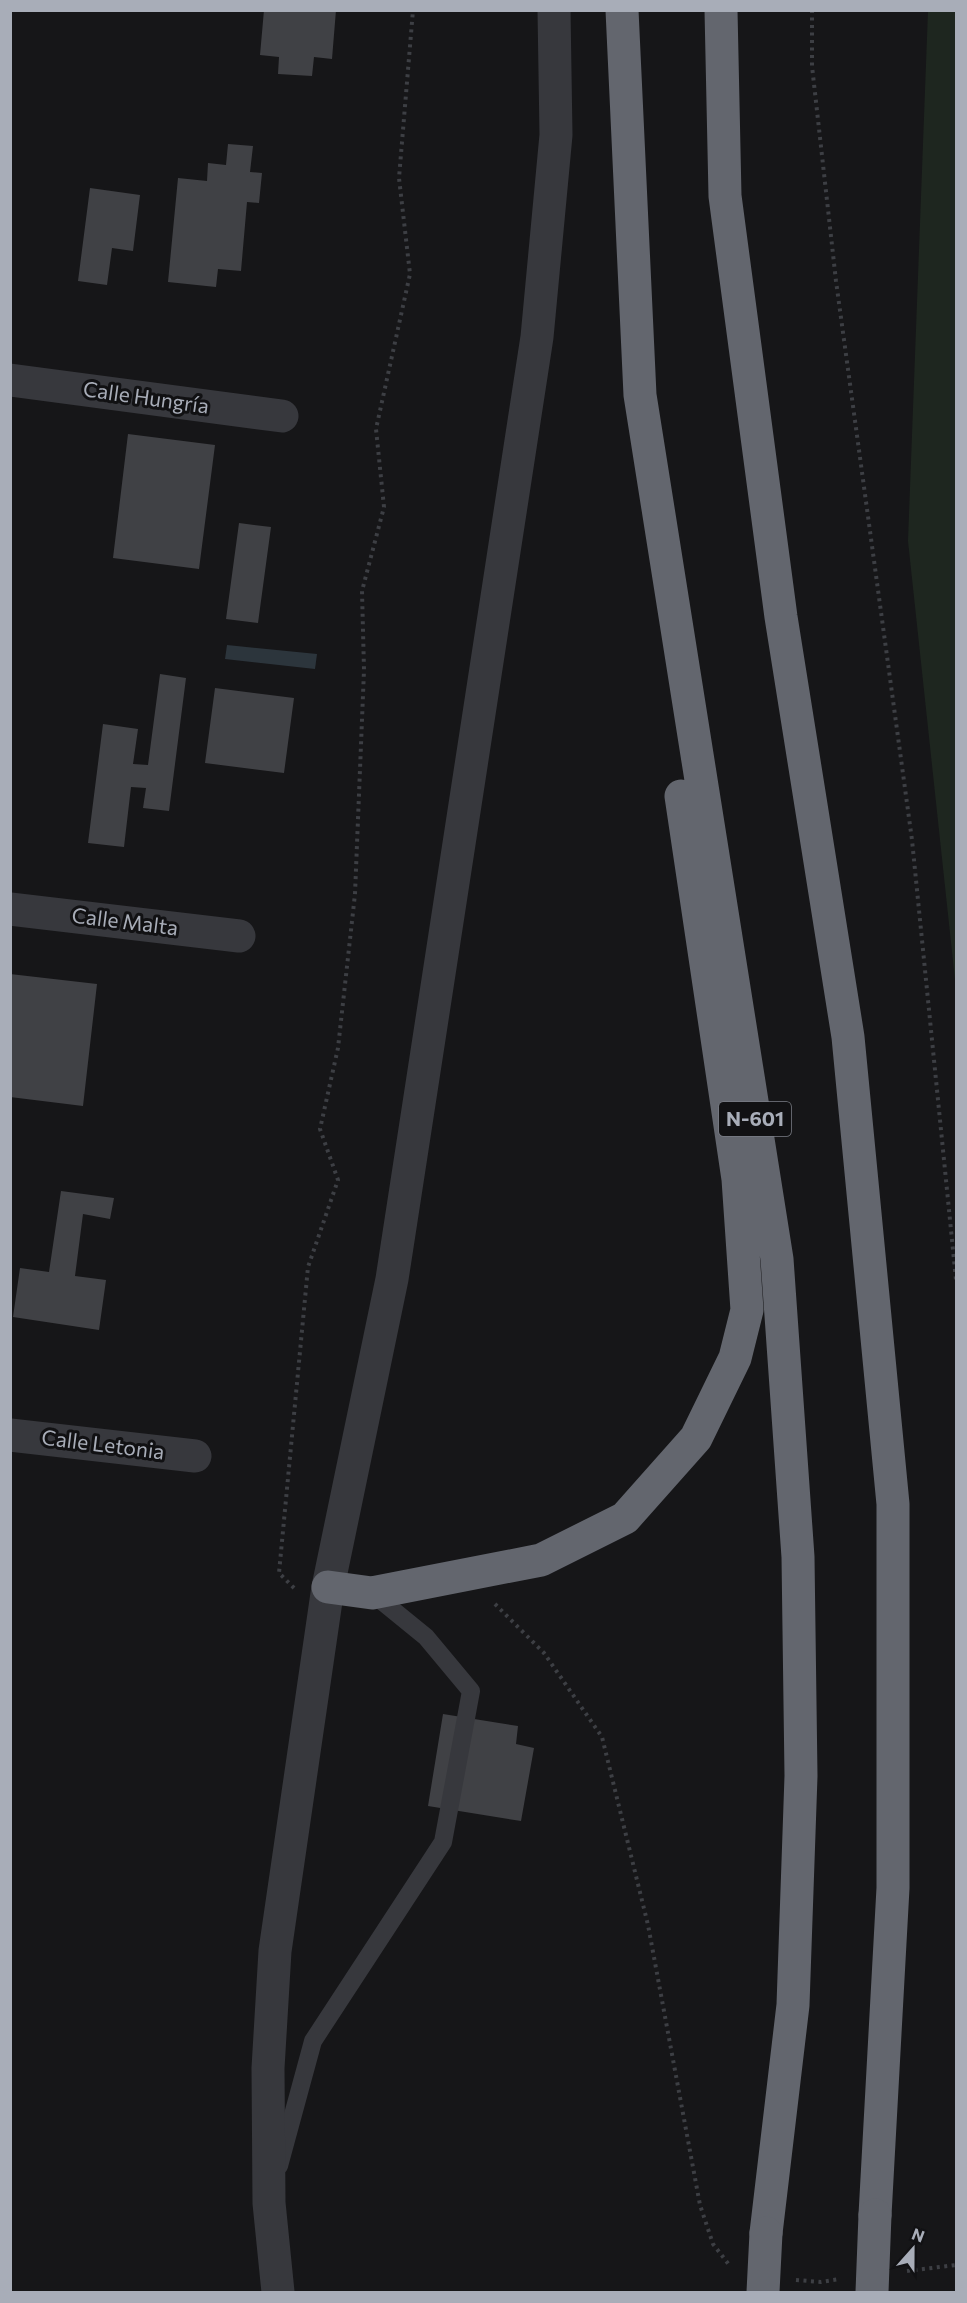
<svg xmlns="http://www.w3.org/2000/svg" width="967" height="2303" font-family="Commissioner,sans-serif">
  <rect width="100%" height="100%" fill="#161618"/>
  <path fill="#1e261f" d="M928,11H956V989L908,541Z"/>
  <path fill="#2c353c" d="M227,645L317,654L315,669L225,659Z"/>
  <path fill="#404145" d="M264,10H336L332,59L314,57L312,76L278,74L279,57L260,55Z
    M228,144L253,146L250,172L262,173L259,203L247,202L241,271L218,269L216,287L168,282L178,178L207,181L208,163L226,165Z
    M90,188L140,195L133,251L112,248L107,285L78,281Z
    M128,434L215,445L199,569L113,558Z
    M239,523L271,527L258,623L226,619Z
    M160,674L186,678L169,811L143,808L146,788L131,787L124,847L88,843L103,724L138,729L133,764L148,765Z
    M215,688L294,698L284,773L205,763Z
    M10,974L97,984L83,1106L10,1097Z
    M61,1191L114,1198L110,1219L83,1214L75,1276L106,1280L99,1330L13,1317L20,1268L49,1272Z
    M443,1714L518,1726L516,1744L534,1748L521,1821L428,1806Z"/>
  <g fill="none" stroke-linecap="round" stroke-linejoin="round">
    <path stroke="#3d3f44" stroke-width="4" stroke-dasharray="3 4.5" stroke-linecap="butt" d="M812,10V66L836,281L912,840L956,1280
      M294,1588L279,1573L308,1267L338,1180L320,1129L338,1048L355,894L364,670L362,591L384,507L376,429L410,274L399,178L413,10
      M495,1604L544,1653L602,1737L648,1925L700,2205L713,2244L730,2266
      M907,2271L956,2265
      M796,2280L821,2282L840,2279"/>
    <path stroke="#37383d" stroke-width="18" d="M279,2166L313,2041L443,1842L471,1691L426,1637L372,1593"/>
    <path stroke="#37383d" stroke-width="33" d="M10,380L282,416
      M10,909L239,936
      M10,1435L195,1456
      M278,2292L269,2203L268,2068L275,1951L328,1587L392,1279L537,337L556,135L554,10"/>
    <path stroke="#63666e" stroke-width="33" d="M622,10L640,395L777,1259L798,1557L801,1776L793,2005L766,2233
      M721,10L725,196L781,617L848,1037L893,1504V1888L875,2215
      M328,1587L372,1593L541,1560L625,1518L696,1438L735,1358L747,1310L738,1179L681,796"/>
    <path stroke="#63666e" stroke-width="33" d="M763,2292L766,2233
      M872,2292L875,2215"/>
  </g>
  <g text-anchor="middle" stroke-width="6" stroke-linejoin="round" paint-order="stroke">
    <rect fill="#111113" stroke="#7b7e86" stroke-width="1.5" x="719" y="1102" width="72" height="34" rx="4.5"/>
    <g font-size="20" font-weight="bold" fill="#a8adb8">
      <text x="755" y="1126">N-601</text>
    </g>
    <g font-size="21" fill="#a8adb8" stroke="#111113">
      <text transform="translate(146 398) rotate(8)" y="7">Calle Hungría</text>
      <text transform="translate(125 922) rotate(7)" y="7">Calle Malta</text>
      <text transform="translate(103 1445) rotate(7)" y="7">Calle Letonia</text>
    </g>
  </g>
  <rect width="967" height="2303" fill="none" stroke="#a8adb8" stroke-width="24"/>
  <g transform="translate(913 2249) rotate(21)" stroke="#111113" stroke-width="4.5" paint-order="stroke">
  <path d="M0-4.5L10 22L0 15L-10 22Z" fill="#a8adb8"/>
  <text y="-9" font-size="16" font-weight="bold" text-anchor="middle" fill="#a8adb8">N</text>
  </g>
</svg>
